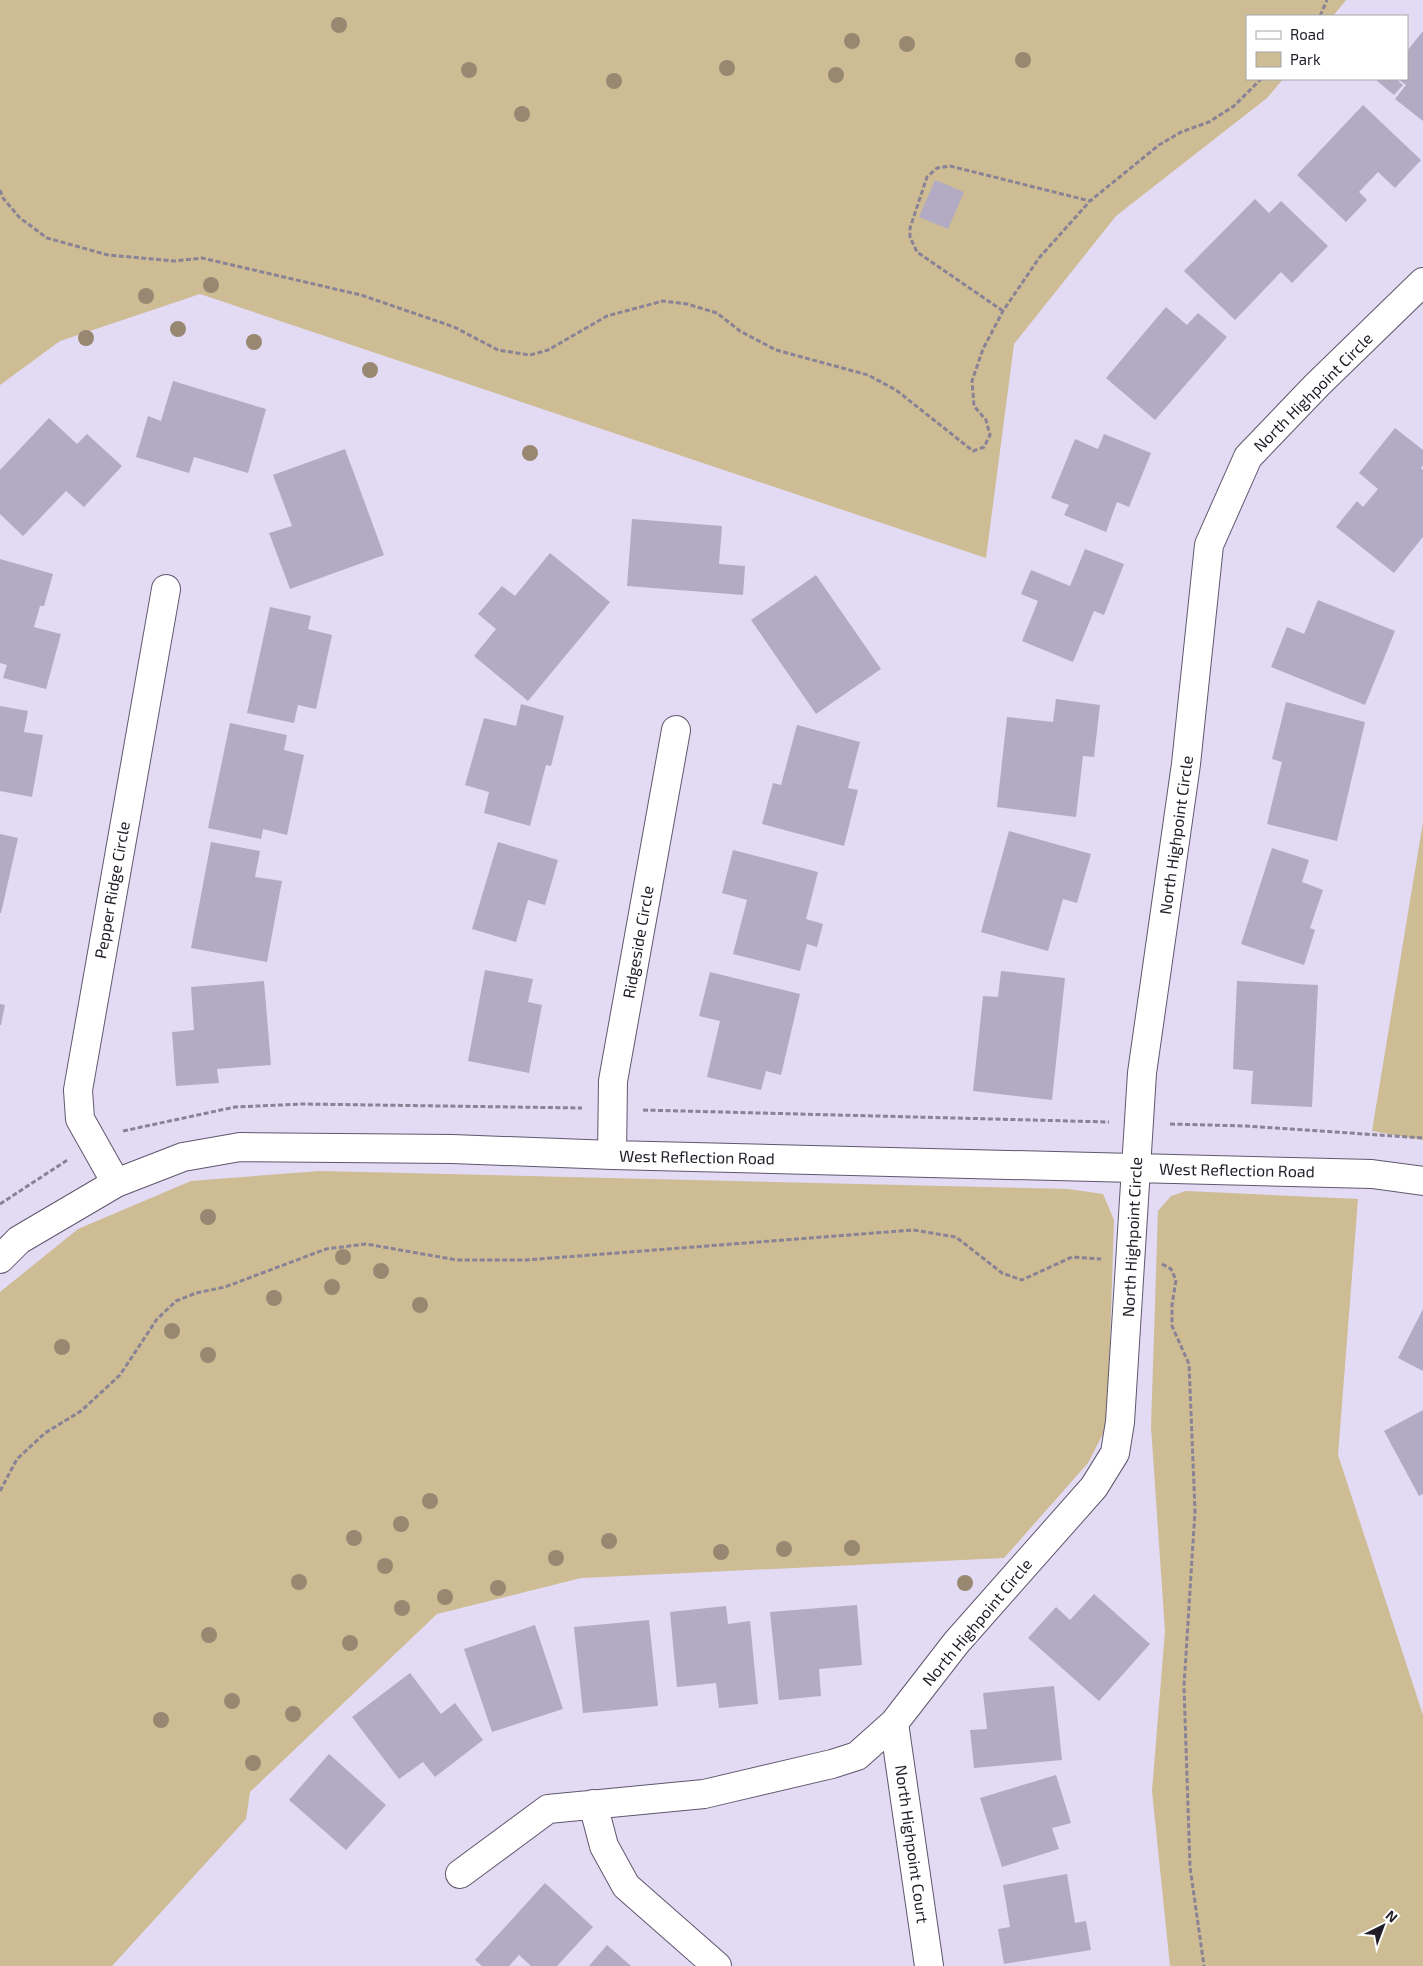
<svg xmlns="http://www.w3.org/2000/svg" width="1423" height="1966" font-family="'Exo 2',sans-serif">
  <rect width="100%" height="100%" fill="#e3daf4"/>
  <path fill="#cdbc94" d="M0,0H1346L1333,16H1247V79H1283L1267,98L1116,216L1014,344L986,558L200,294L60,341L0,385Z
    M1423,822V1140L1372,1131Z
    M320,1171L1068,1189L1103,1194L1114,1220L1108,1404L1104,1432L1088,1463L1004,1558L581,1578L437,1614L250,1792L246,1819L112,1966H0V1292L78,1229L191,1181Z
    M1186,1191L1358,1199L1338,1455L1423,1715V1966H1170L1152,1791L1165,1631L1151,1427L1158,1211L1171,1196Z"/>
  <path fill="#b3abc3" d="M1423,31V121L1395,99L1406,85L1398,79H1407V51Z
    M1379,79H1396L1403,85L1394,95L1377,81Z
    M1363,105L1421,160L1395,188L1378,172L1359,192L1367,200L1346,222L1297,175Z
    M935,180L964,192L948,229L919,217Z
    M1255,199L1269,213L1281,201L1328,246L1292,283L1281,272L1235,320L1184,271Z
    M1166,307L1187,325L1198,313L1227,337L1155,420L1106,378Z
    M173,381L266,409L248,473L194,457L189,473L136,457L148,416L161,421Z
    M49,418L77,444L87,434L122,466L84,507L66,491L23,536L0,514V470Z
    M1395,428L1423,450V465L1421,468L1423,470V537L1394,573L1336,527L1357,501L1363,507L1378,489L1359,473Z
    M1104,434L1151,453L1129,507L1117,502L1106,532L1064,515L1069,505L1051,498L1075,439L1098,449Z
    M345,449L384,555L290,589L269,533L292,526L273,475Z
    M632,519L722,526L719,564L745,566L743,595L627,586Z
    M1085,549L1124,564L1104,615L1094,611L1073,662L1022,641L1038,601L1021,594L1031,570L1070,586Z
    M550,553L610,602L528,701L474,656L496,629L478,614L502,586L515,596Z
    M0,559L53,574L44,606H40L34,627L61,634L46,689L3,678L7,665L0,663Z
    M816,575L881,669L816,714L751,620Z
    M1318,600L1395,631L1365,705L1271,667L1287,627L1304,634Z
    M270,607L311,616L308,629L332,635L316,709L298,705L294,723L247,713Z
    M1056,699L1100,705L1094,757L1083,756L1076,817L997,807L1007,717L1053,722Z
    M1286,702L1365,722L1337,841L1267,824L1282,762L1272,759Z
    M521,704L564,716L551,766L546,765L530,826L484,813L489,792L465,785L484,718L516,726Z
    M0,706L28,711L24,732L43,735L32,797L0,791Z
    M230,723L287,735L284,750L304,755L287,835L263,829L261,839L208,828Z
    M797,725L860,742L848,788L858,790L844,846L762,824L773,783L781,785Z
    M1009,831L1091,854L1077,903L1063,899L1048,951L981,932Z
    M0,834L18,838L1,913H0Z
    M211,842L260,851L255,877L282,881L267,962L191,948Z
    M498,842L558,860L545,905L528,900L516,942L472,929Z
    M1272,848L1309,860L1302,882L1323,890L1310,928L1315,930L1304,965L1241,944Z
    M733,850L818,872L806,919L823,924L817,947L807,944L800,971L733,954L747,900L722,893Z
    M485,970L533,979L528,1002L542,1005L529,1073L468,1061Z
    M1001,971L1065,978L1052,1100L973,1091L983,996L998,997Z
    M710,972L800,994L781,1075L766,1071L761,1090L707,1077L720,1021L699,1016Z
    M264,981L271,1065L217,1069L219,1083L176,1086L172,1032L194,1030L191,987Z
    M1237,981L1318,985L1312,1107L1251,1104L1253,1071L1233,1069Z
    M0,1004L5,1005L1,1025H0Z
    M1423,1309V1371L1398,1358Z
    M1423,1410V1494L1419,1496L1384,1431Z
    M1094,1594L1150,1644L1099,1701L1028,1638L1056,1607L1070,1620Z
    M857,1605L862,1665L819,1669L821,1696L779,1700L770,1612Z
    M726,1606L728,1624L750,1621L758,1704L719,1708L716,1683L677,1687L670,1612Z
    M649,1620L658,1706L583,1713L574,1627Z
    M535,1625L563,1709L492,1732L464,1649Z
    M410,1673L441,1714L455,1703L483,1740L435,1777L423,1762L399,1779L352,1717Z
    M1054,1686L1062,1760L974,1768L970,1730L987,1729L983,1693Z
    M329,1754L386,1805L346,1850L289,1800Z
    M1056,1775L1071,1823L1052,1828L1059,1849L1002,1867L980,1798Z
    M1067,1874L1075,1923L1086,1921L1091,1950L1004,1964L998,1929L1010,1927L1003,1885Z
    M545,1883L593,1927L557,1966H531L519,1955L509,1966H482L475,1960Z
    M607,1945L631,1966H589Z"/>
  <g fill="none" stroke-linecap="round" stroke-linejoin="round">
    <defs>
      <path id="minor" d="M612,1155L613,1081L676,730
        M116,1183L80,1119L78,1090L166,589
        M0,1259L19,1240L116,1183L183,1157L240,1147L452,1149L612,1155L1372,1174L1423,1181
        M894,1723L929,1966
        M593,1804L604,1846L626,1886L717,1966
        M460,1874L548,1809L704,1794L832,1764L857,1756L894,1723L956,1643L1094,1487L1115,1453L1120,1422L1142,1073L1186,764L1209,545L1248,457L1317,385L1423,282"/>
    </defs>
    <use href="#minor" stroke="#5f576d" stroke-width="30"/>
    <path stroke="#898395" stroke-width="3" stroke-dasharray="5 2.5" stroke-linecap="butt" d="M1320,16L1327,0
      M0,190L3,198L20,218L47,238L108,255L175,261L202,258L361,295L454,327L498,350L530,355L548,350L607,316L663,301L687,304L717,313L740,331L776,350L868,375L896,390L973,451L984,447L990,435L986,420L974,406L972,381L983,349L1003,311L1039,258L1090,201L1159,145L1181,132L1209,122L1234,106L1261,79
      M1003,311L917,252L910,237V228L927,177L937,168L950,166L1090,201
      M643,1110L1109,1122
      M1170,1124L1246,1126L1423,1138
      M123,1131L235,1107L303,1104L582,1108
      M0,1204L69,1159
      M1162,1264L1171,1269L1176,1280L1172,1305V1326L1189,1364L1195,1511L1184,1686L1190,1867L1204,1966
      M0,1491L17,1459L45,1433L81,1411L120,1375L157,1319L176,1301L196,1293L225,1287L326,1249L366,1244L457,1260H526L913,1230L956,1237L1002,1273L1022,1280L1072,1257L1101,1259"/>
    <use href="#minor" stroke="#fff" stroke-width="28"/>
  </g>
  <g fill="#988872">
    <circle cx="339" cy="25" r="8"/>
    <circle cx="852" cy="41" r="8"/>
    <circle cx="907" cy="44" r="8"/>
    <circle cx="1023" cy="60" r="8"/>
    <circle cx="727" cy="68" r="8"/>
    <circle cx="469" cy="70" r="8"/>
    <circle cx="836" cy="75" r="8"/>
    <circle cx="614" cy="81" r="8"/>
    <circle cx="522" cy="114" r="8"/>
    <circle cx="211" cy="285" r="8"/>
    <circle cx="146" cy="296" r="8"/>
    <circle cx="178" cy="329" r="8"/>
    <circle cx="86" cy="338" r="8"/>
    <circle cx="254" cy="342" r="8"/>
    <circle cx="370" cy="370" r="8"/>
    <circle cx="530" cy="453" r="8"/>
    <circle cx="208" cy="1217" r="8"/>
    <circle cx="343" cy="1257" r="8"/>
    <circle cx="381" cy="1271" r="8"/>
    <circle cx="332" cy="1287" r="8"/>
    <circle cx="274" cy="1298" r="8"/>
    <circle cx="420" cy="1305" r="8"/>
    <circle cx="172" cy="1331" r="8"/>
    <circle cx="62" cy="1347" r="8"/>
    <circle cx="208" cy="1355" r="8"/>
    <circle cx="430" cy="1501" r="8"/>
    <circle cx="401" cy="1524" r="8"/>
    <circle cx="354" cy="1538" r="8"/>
    <circle cx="609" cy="1541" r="8"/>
    <circle cx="852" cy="1548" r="8"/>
    <circle cx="784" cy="1549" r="8"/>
    <circle cx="721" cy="1552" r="8"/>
    <circle cx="556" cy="1558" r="8"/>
    <circle cx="385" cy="1566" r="8"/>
    <circle cx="299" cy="1582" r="8"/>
    <circle cx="965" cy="1583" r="8"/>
    <circle cx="498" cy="1588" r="8"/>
    <circle cx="445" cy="1597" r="8"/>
    <circle cx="402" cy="1608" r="8"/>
    <circle cx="209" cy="1635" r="8"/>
    <circle cx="350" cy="1643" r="8"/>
    <circle cx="232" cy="1701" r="8"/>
    <circle cx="293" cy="1714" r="8"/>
    <circle cx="161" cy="1720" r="8"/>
    <circle cx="253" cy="1763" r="8"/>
  </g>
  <g text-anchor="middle" stroke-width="5" stroke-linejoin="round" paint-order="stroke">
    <g font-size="16" fill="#201d26" stroke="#fff">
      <text transform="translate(1313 392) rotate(-45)" y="6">North Highpoint Circle</text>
      <text transform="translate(1176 835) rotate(-82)" y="6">North Highpoint Circle</text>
      <text transform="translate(112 890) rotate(-80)" y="6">Pepper Ridge Circle</text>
      <text transform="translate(638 942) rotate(-80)" y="6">Ridgeside Circle</text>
      <text transform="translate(697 1157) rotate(1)" y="6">West Reflection Road</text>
      <text transform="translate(1237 1170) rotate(1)" y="6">West Reflection Road</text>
      <text transform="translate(1132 1237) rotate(-87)" y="6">North Highpoint Circle</text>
      <text transform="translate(977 1622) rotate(-50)" y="6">North Highpoint Circle</text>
      <text transform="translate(912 1844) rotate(82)" y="6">North Highpoint Court</text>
    </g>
  </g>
  <rect x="1246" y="15" width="162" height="65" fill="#ffffff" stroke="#a6a5a8"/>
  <rect x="1256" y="31" width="25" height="8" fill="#ffffff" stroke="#a6a5a8"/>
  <text x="1290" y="40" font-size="15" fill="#201d26">Road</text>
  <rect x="1256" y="52" width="25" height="15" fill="#cdbc94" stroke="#a6a5a8"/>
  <text x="1290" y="65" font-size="15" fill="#201d26">Park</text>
  <g transform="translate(1383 1926) rotate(42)" stroke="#ffffff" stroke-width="4" paint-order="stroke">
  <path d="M0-4L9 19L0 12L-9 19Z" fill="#201d26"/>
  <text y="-8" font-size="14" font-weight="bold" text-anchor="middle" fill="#201d26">N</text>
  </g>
</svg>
